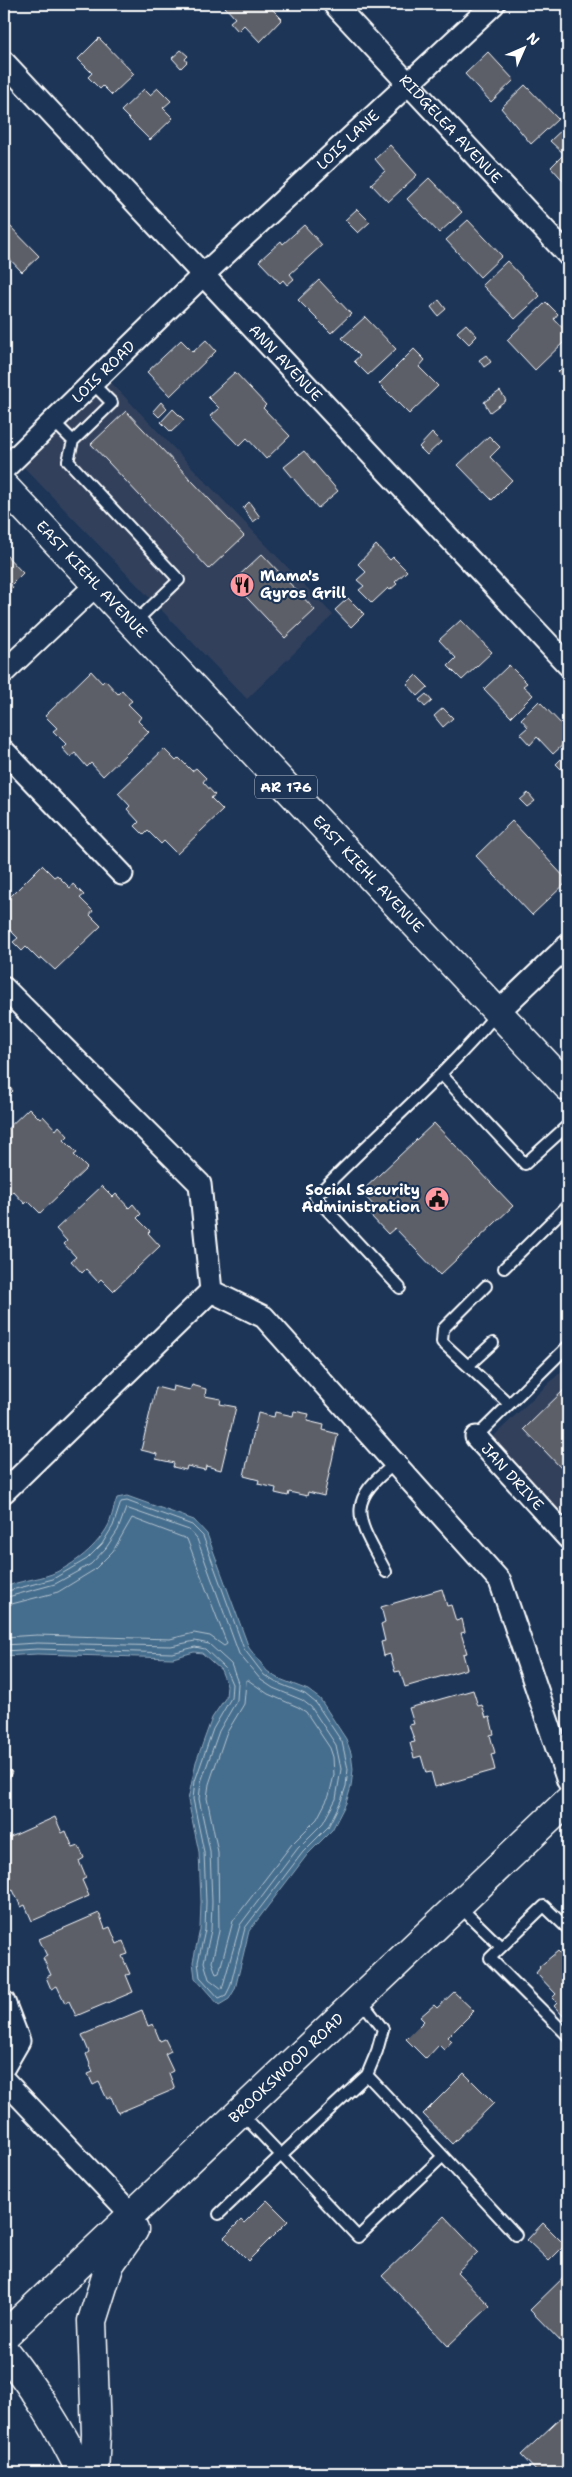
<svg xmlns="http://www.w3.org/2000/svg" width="572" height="2477" font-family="'Shantell Sans',sans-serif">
  <rect width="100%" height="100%" fill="#1d3557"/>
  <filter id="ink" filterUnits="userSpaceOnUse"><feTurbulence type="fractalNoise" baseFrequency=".02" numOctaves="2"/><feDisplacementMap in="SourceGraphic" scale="10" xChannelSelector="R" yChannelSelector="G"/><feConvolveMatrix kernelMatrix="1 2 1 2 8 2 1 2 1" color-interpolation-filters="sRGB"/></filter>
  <g filter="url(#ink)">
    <path fill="#30415c" d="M102,373L333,615L247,699L15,458Z
      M568,1365V1548L477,1452Z"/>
    <path fill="#456d8d" stroke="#8fa7bb" d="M127,1496L194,1520L207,1534L249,1648L267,1671L277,1678L308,1690L320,1699L346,1739L351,1753L353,1769L351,1787L346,1803L332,1830L307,1855L249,1931L235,1989L229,1999L219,2005L195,1978L193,1962L200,1929L201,1902L199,1852L188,1800L196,1762L212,1718L226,1697L227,1685L221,1670L202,1653L194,1652L173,1658L37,1654L4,1656V1588C19,1580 36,1580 52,1574C74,1565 98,1546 109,1524C112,1516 114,1506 117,1498Z"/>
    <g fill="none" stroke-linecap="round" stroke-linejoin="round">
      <path stroke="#b5c5d1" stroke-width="1" d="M4,1592L53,1579L87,1559L102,1544L113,1526L121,1502L127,1501L192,1525L203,1536L244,1649L264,1675L275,1682L305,1694L316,1703L342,1742L348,1769L346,1786L341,1801L328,1827L303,1852L245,1928L230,1987L226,1995L219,1998L200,1977L198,1962L205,1930L206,1902L204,1852L193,1799L195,1781L213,1729L231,1698L232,1684L225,1668L205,1649L195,1647L172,1653L37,1649L4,1651
        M4,1598L55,1584L91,1564L106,1548L118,1530L126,1508L189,1530L197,1539L239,1654L261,1680L273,1688L302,1700L311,1707L336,1745L341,1769L336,1799L323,1823L298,1848L240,1925L222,1989L209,1979L204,1962L211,1930L212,1902L210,1851L199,1799L201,1782L219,1731L237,1700L238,1683L231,1664L209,1644L195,1641L171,1646L37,1643L4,1645
        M4,1606L58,1592L94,1570L113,1551L132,1518L187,1539L227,1644L224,1646L210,1636L194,1633L170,1639L37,1635L4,1637
        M248,1680L268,1694L298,1707L306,1712L330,1748L333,1757L334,1775L329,1796L317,1819L292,1844L233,1921L219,1973L216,1974L212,1962L219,1931L218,1852L207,1798L209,1784L226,1734L244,1704L246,1682Z"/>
    </g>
    <path fill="#5c5e67" stroke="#fff" d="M228,4H267L282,19L260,42L244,25L238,31L230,22L235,18L225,7Z
      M99,38L134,74L112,95L103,86L100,89L88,77L92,73L78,59Z
      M181,50L188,56L185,59L187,62L181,68L172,58Z
      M488,52L514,80L491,102L465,74Z
      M525,85L558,119L531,144L501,108Z
      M158,88L171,101L163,108L173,118L150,140L121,111L144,89L150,95Z
      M568,124V184L567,185L551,167L564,154L550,141Z
      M390,145L417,175L388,202L371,184L385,171L375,159Z
      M429,178L462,212L439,233L407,199Z
      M357,209L370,222L358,233L345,220Z
      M4,220L39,256L22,272L4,253Z
      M468,220L502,256L480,277L446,240Z
      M304,225L322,245L290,274L294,279L287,285L283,280L280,283L259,261L281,241L283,244Z
      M507,261L540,296L515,319L482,285Z
      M319,280L351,314L331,333L298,300Z
      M439,300L446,309L438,316L431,307Z
      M546,302L558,314L554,319L568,334V338L535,370L507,340Z
      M365,317L396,349L368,375L354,361L360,356L342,338Z
      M466,324L477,336L469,344L457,332Z
      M181,340L193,352L206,340L216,351L170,396L147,372Z
      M414,349L425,360L419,367L438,386L409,414L379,384Z
      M486,355L491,362L484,367L479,360Z
      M568,362V383L558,372Z
      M235,372L266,405L263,408L290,436L266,459L247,438L239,446L210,416L219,408L208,397Z
      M500,391L506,400L490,412L484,402Z
      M161,402L167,409L159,417L153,411Z
      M173,409L184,420L171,432L161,422Z
      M126,411L244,536L209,569L91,444Z
      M432,433L441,442L427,455L419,447Z
      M489,436L500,447L490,457L512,480L492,500L458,465Z
      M304,451L338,491L318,508L284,467Z
      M249,502L260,517L253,522L243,508Z
      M376,545L390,560L393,557L407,571L395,582L397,584L390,590L388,588L372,603L359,590L364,586L357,580L366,572L358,564Z
      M4,553L23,573L11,585L13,588L4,597Z
      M262,554L315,610L285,638L232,582Z
      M348,598L364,614L351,627L335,610Z
      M461,620L492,652L462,680L448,666L456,658L439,640Z
      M509,665L527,683L523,686L533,695L511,717L484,689Z
      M91,671L102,683L105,680L118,694L122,690L132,701L128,704L141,717L138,721L149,732L103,776L91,763L87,767L75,753L70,757L62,748L66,744L53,731L57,728L45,716Z
      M416,675L428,687L418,696L407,684Z
      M426,694L432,701L425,707L419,700Z
      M539,701L568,731V740L553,754L537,737L530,745L520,734L528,727L521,719Z
      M443,708L453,718L443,727L434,716Z
      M164,749L176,761L179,758L192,771L196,768L206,778L203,782L215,795L211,798L223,810L177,854L164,841L161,844L148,831L144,835L135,826L139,822L127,809L130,806L118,793Z
      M568,752V776L556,764Z
      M528,793L535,801L527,807L520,800Z
      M512,821L568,881L532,915L476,856Z
      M42,865L54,877L57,875L70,888L73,884L84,895L80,898L93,911L90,915L101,926L55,970L42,958L39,960L26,947L22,951L13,942L18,938L5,925L8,922L4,917V903Z
      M4,1081L13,1091L4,1100Z
      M29,1108L40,1119L43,1116L56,1130L59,1126L68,1136L64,1140L77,1153L74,1155L87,1168L40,1213L28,1201L25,1204L13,1191L9,1195L4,1189V1132Z
      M434,1123L513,1206L440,1275L395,1228L388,1234L370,1215L377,1209L361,1192Z
      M102,1186L113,1197L116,1194L129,1208L133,1204L141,1214L137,1218L150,1231L148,1233L160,1246L113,1291L101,1279L98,1282L86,1269L82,1273L71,1261L76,1257L64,1244L67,1241L56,1229Z
      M192,1385L206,1389L205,1396L221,1399L220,1404L236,1407L221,1470L206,1466L205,1470L187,1466L186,1470L173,1467L174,1463L156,1459L157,1454L141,1450L156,1387L172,1391L173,1386L190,1390Z
      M568,1386V1463L562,1469L524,1429Z
      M294,1411L309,1414L307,1421L324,1425L323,1430L338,1434L324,1496L308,1492L307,1496L289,1492L288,1496L275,1493L276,1488L258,1484L259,1480L244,1476L258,1413L274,1417L275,1412L293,1416Z
      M442,1589L447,1606L451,1605L456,1621L462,1619L465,1632L461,1633L467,1653L463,1654L467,1669L405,1687L400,1671L395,1672L390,1654L384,1656L381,1642L385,1641L381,1624L385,1622L381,1607Z
      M473,1690L478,1706L482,1705L486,1718L490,1717L494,1734L490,1735L495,1753L491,1754L495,1770L435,1787L431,1772L426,1773L421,1756L414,1758L410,1743L415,1742L409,1725L414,1724L409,1708Z
      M4,1768L12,1772L4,1787Z
      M55,1817L62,1833L66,1831L73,1848L79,1846L84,1858L79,1861L86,1878L82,1880L89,1896L32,1921L25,1905L21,1907L13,1890L7,1893L4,1885V1881L7,1879L4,1872V1840Z
      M99,1913L105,1929L110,1927L117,1944L123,1941L128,1954L122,1956L130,1974L126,1975L133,1992L76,2016L69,2001L65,2003L57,1986L51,1989L46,1977L51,1975L43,1958L47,1956L39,1939Z
      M558,1951L568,1961V2017L566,2019L554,2006L557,2003L552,1998L556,1994L536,1973L540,1968L539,1967Z
      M454,1992L474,2011L448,2037L452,2041L444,2050L439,2045L426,2059L406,2039L424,2021L420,2017L434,2005L437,2008Z
      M142,2010L148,2026L153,2024L160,2041L165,2039L171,2051L165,2054L173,2071L169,2073L175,2089L118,2113L111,2097L107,2099L99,2082L93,2085L88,2074L93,2072L86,2054L89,2052L82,2035Z
      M464,2073L494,2103L452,2144L423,2114Z
      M267,2200L288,2221L248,2261L224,2237L241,2220L244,2223Z
      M444,2216L478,2252L457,2272L490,2306L448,2346L382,2276Z
      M543,2223L565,2245L549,2261L527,2240Z
      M568,2273V2349L530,2310Z
      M568,2411V2473H538L521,2455Z
      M505,2465L513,2473H497Z"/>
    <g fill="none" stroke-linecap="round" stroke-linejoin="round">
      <defs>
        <path id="service" d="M53,421L73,441L112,403L92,383
          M73,441L68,461L179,580L134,623
          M441,1074L525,1164L568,1125
          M504,1268L568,1205
          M486,1286L443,1329L442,1342L509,1404
          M400,1288L315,1197C375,1135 442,1079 497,1013
          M469,1365L493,1343
          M476,1437L568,1346
          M386,1572C360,1522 341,1504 395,1464
          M459,1906L501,1947
          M568,1929L544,1906L490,1958L568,2036
          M360,1999L383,2029L377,2051L367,2075
          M443,2156L516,2235
          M219,2214L281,2155L358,2237L443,2156L367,2075L281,2155L241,2113"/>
        <g id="minor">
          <path id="s1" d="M334,4L568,255"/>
          <path id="s2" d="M4,62L568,665"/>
          <path id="s3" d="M4,469L203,275L494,4"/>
          <path d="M4,672L97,584"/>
          <path d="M4,751L122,874"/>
          <path d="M4,988L200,1184L211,1291L264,1317L500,1581L568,1781"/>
          <path d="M498,1012L568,945"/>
          <path id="s4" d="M476,1437L568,1538"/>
          <path d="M4,1492L211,1291"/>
          <path d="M4,2002L19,2041L4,2067"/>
          <path d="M4,2080L132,2215"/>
        </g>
        <g id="secondary">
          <path id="s5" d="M4,2336L568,1801"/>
          <path d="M4,2350C35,2390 60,2427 81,2473"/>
          <path d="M94,2473L96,2434L92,2321L110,2264L134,2230"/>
        </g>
        <g id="primary">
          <path id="s6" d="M4,486L568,1087"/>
        </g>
      </defs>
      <use href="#service" stroke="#fff" stroke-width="14"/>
      <use href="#minor" stroke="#fff" stroke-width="25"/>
      <use href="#secondary" stroke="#fff" stroke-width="31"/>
      <use href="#primary" stroke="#fff" stroke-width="31"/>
      <use href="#service" stroke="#1d3557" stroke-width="10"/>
      <use href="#minor" stroke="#1d3557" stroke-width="21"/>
      <use href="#secondary" stroke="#1d3557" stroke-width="28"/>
      <use href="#primary" stroke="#1d3557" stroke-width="28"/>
    </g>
  </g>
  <defs>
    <symbol id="restaurant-disc" viewBox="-11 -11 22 22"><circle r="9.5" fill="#ff9aa2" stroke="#1d3557"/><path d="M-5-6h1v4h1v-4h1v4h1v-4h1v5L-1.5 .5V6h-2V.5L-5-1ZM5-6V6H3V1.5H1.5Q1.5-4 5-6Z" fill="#111"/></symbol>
    <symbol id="civic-disc" viewBox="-11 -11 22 22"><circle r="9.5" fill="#ff9aa2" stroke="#1d3557"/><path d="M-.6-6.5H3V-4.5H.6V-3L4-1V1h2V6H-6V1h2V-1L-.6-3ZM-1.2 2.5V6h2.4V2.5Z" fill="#111"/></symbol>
  </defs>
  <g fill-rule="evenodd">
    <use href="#restaurant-disc" x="228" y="571" width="28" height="28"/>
    <use href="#civic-disc" x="423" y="1185" width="28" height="28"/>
  </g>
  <g text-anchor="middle" stroke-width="4.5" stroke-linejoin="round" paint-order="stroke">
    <rect fill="#1d3557" stroke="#bbc2cd" stroke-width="1" x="255" y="775.5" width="62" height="23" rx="4"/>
    <g font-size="14" font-weight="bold" fill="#fff">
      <text x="286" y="792">AR 176</text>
    </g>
    <g font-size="15" fill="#fff" stroke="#1d3557">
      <text dy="5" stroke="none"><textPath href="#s1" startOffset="171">RIDGELEA AVENUE</textPath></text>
      <text dy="5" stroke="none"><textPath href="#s3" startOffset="476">LOIS LANE</textPath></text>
      <text dy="5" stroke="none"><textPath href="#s2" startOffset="412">ANN AVENUE</textPath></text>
      <text dy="5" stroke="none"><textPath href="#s3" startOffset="139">LOIS ROAD</textPath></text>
      <text dy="5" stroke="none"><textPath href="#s6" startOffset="128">EAST KIEHL AVENUE</textPath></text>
      <text dy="5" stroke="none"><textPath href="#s6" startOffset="532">EAST KIEHL AVENUE</textPath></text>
      <text dy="5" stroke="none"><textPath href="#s4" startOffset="54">JAN DRIVE</textPath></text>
      <text dy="5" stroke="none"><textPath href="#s5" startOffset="389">BROOKSWOOD ROAD</textPath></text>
    </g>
    <g font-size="15" font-weight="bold" fill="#fff" stroke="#1d3557" text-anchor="start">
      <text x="260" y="581">Mama's<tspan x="260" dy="17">Gyros Grill</tspan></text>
      <text x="420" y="1195" text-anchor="end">Social Security<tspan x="420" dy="17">Administration</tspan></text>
    </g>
  </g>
  <rect width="572" height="2477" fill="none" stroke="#1d3557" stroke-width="20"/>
  <rect x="10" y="10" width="552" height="2457" fill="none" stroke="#fff" stroke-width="2" filter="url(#ink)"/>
  <g transform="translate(524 48) rotate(45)" stroke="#1d3557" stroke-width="4" paint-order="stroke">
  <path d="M0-4L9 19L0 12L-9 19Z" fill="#ffffff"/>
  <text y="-8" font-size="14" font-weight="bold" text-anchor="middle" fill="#ffffff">N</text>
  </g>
</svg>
